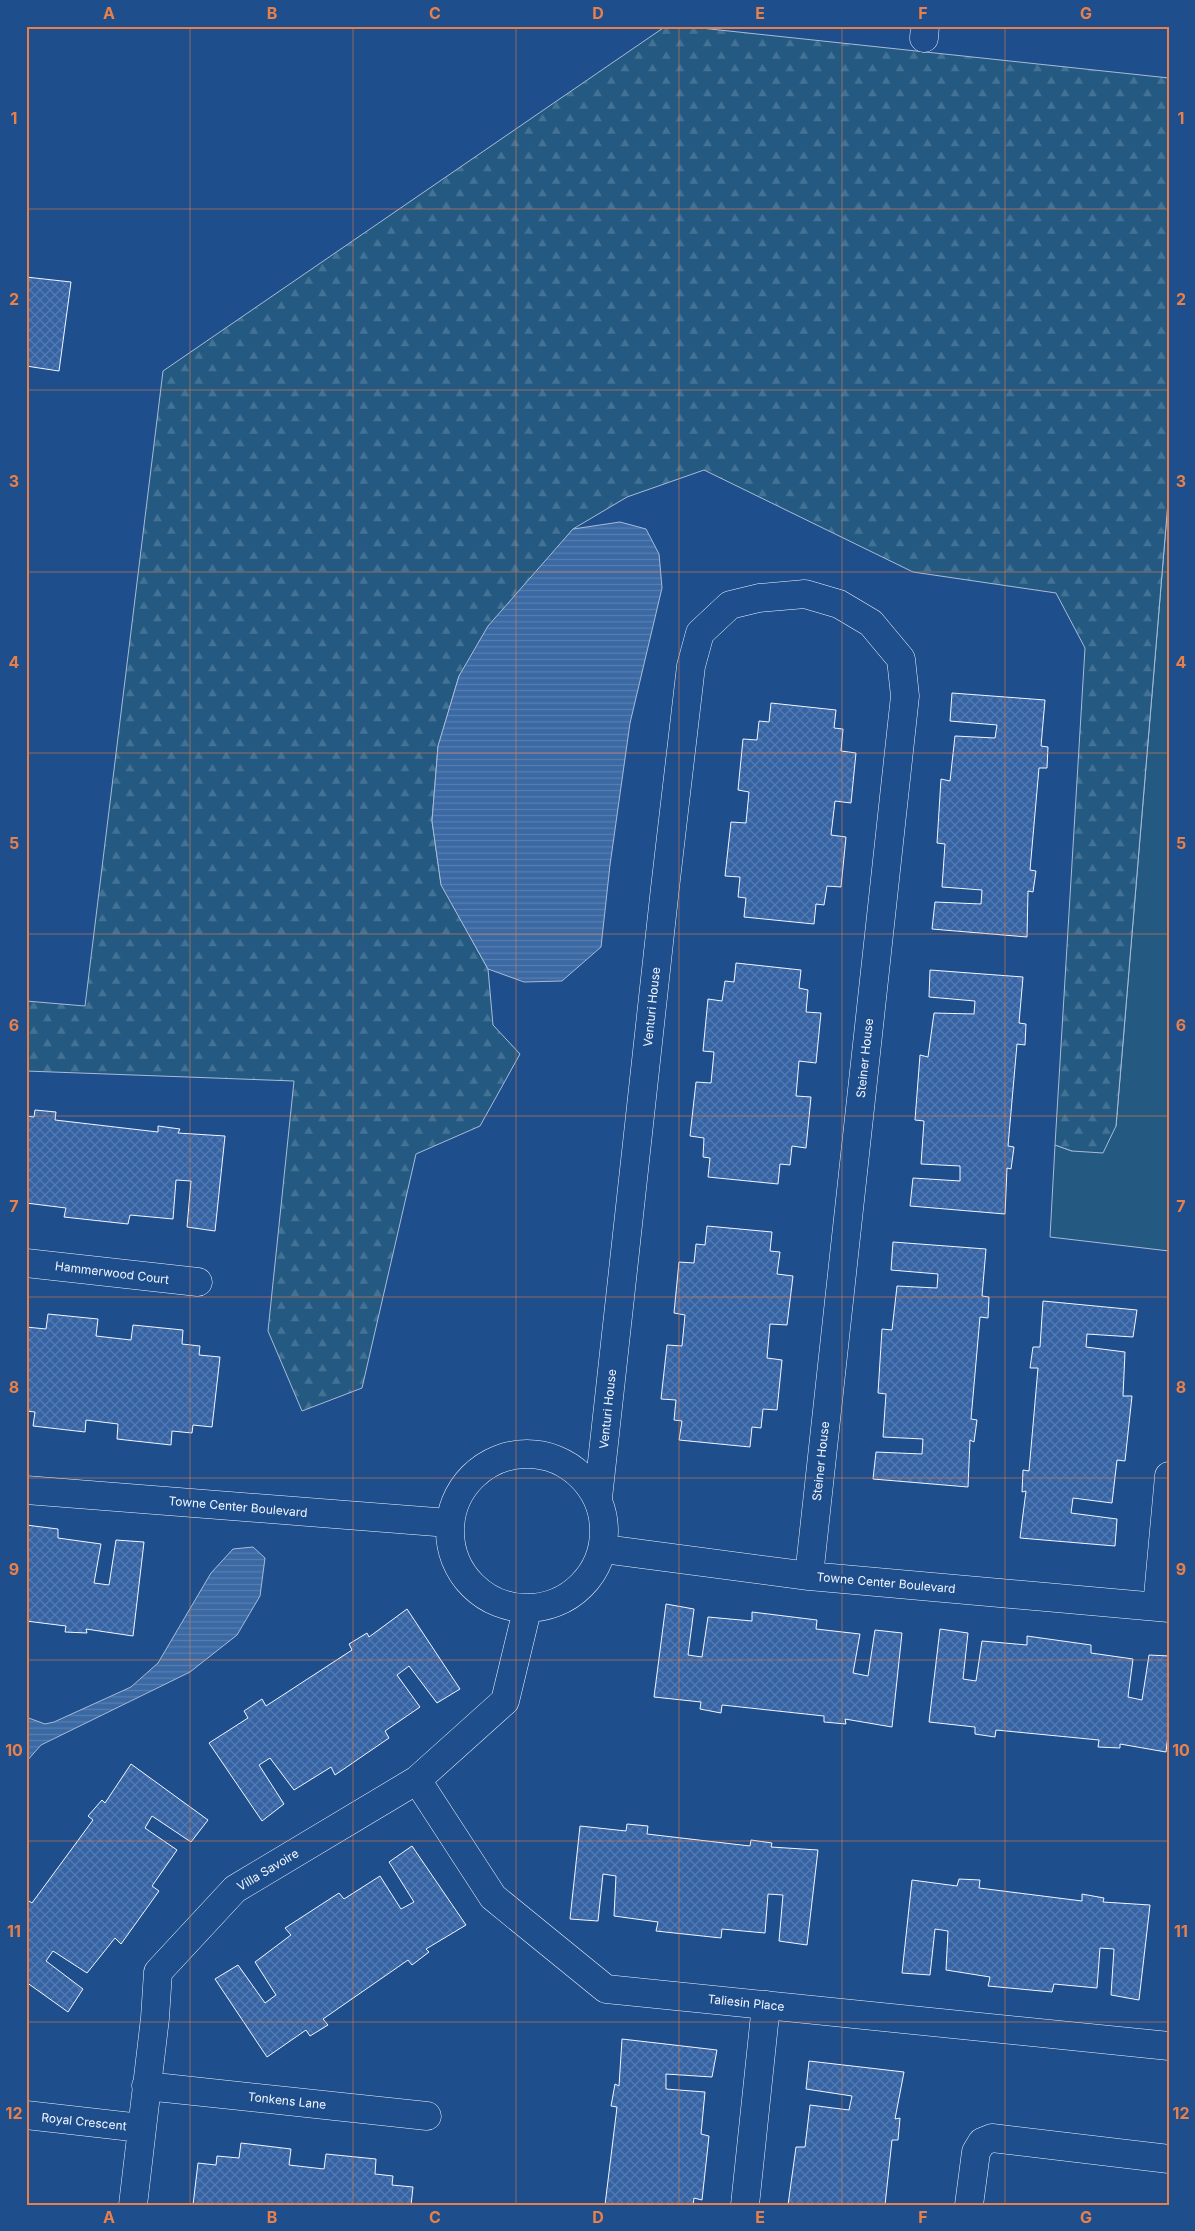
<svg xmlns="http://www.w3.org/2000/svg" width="1195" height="2231" font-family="Inter,sans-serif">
  <defs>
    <pattern id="forest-firs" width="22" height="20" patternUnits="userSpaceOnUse" patternTransform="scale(1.25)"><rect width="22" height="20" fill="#245a82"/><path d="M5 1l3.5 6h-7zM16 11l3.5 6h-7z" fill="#447295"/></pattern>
    <pattern id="water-rules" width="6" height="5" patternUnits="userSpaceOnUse" patternTransform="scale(1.25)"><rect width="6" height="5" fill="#3b69a3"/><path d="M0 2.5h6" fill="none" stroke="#587fb1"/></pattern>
    <pattern id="building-cross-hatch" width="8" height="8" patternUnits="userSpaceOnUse" patternTransform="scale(1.25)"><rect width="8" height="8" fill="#3563a3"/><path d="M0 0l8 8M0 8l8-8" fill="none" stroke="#537ab1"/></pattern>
  </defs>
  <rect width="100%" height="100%" fill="#1f4e8c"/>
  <path fill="#245a82" stroke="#a8bbd7" d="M1169,490V1251L1050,1237L1055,1145L1072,1151L1116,1126Z"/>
  <path fill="url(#forest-firs)" stroke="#a8bbd7" d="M666,26H682L1169,78V490L1116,1126L1103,1153L1072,1151L1055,1145L1085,648L1056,593L913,572L704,470L627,497L573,529L459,676L438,747L432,821L441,884L488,969L493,1025L520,1054L480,1126L416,1154L362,1388L302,1411L268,1331L294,1081L26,1071V1001L85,1006L163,371Z"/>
  <path fill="url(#water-rules)" stroke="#a8bbd7" d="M620,522L646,529L659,554L662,588L630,723L610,865L601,947L562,981L524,982L488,969L441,885L432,821L438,746L459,676L488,626L573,529Z
    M253,1547L265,1558L260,1596L237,1635L190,1672L41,1745L26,1762V1717L45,1724L54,1722L131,1687L158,1663L211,1573L233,1549Z"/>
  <path fill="url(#building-cross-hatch)" stroke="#f2f6ff" d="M26,277L71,282L59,371L26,366Z
    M952,693L1045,700L1041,746L1048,747L1047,768H1039L1030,870L1036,871L1033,892L1028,891L1027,937L932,929L935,902L981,904L982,890L942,887L945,844L937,843L941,779L950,781L955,736L995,738L997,725L950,721Z
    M771,703L836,710L834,728L843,729L841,751L856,753L851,803L835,801L831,835L846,837L841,887L827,886L824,905L816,904L814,924L744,917L746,898L738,897L740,877L725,876L731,822L746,823L749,792L738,790L743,739L757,740L759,721L769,722Z
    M736,963L801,970L799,988L808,990L806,1012L821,1013L816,1063L799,1061L796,1096L811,1097L806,1148L792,1146L790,1165L780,1164L778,1184L708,1177L710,1158L703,1157L704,1138L690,1136L696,1082L711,1083L714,1052L703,1051L708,999L722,1001L725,981L734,982Z
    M930,970L1023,977L1019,1023L1026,1024L1025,1045L1017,1044L1008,1146L1014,1147L1011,1169L1007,1168L1005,1214L910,1206L913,1178L960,1181V1166L921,1164L924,1121L915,1120L920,1055L928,1057L934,1013L974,1014L975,1001L929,997Z
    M35,1110L56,1112L55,1120L158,1132V1126L180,1129L178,1133L225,1136L215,1231L187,1227L191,1181L176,1180L173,1219L130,1215L128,1224L64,1217L66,1208L26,1203V1116L34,1117Z
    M707,1226L772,1232L770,1251L780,1252L777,1274L793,1276L787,1325L770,1324L767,1358L782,1360L777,1410L763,1409L761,1428L752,1427L750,1447L679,1440L682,1421L674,1420L676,1400L661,1399L667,1345L682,1346L685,1315L674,1313L679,1262L694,1263L696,1244L705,1245Z
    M893,1242L986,1249L982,1296L989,1297L988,1318L980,1317L971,1419L977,1420L974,1442L970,1440L968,1487L873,1479L876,1452L922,1454L923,1439L883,1437L886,1394L878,1393L882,1329L892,1330L897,1286L937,1288L938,1274L891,1270Z
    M1043,1301L1137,1310L1133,1337L1087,1334L1086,1347L1125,1352L1123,1396H1132L1125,1461L1117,1460L1112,1503L1073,1498L1071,1513L1117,1519L1115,1546L1020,1538L1026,1491L1022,1492L1023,1470L1029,1471L1038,1368H1030L1033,1347H1040Z
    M48,1314L98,1319L96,1336L131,1340L133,1325L183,1330L182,1344L200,1346L199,1355L220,1357L212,1427L193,1425L192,1433L172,1431L171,1445L117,1439L118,1424L86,1420L85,1432L33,1426L35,1412L26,1411V1327L46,1329Z
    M26,1525L58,1529V1538L101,1544L94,1583L109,1585L116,1540L144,1542L133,1636L86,1629L87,1633L65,1632L66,1626L26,1621Z
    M666,1604L694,1609L688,1655L702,1657L708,1617L752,1621V1612L817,1620L816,1629L860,1634L853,1673L868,1676L875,1630L902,1633L892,1727L845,1719L846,1724L824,1722V1716L722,1705L721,1713L700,1709L701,1702L654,1697Z
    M407,1609L460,1689L437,1703L409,1666L397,1675L420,1707L385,1731L389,1738L335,1775L331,1767L294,1790L270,1758L259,1765L284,1804L262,1821L209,1743L248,1718L244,1711L262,1699L266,1706L352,1650L349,1644L367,1633L369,1637Z
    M940,1629L968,1633L963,1679L976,1681L982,1641L1027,1645V1636L1091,1645V1653L1133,1659L1128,1697L1142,1700L1149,1655L1169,1656V1726L1166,1752L1120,1744V1748L1098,1747L1099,1740L996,1730L995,1737L975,1734V1727L929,1722Z
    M131,1764L208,1820L191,1842L152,1816L145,1828L177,1850L152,1886L159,1891L121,1944L115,1938L87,1973L53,1951L46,1961L83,1989L68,2012L26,1982V1899L32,1903L93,1820L88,1816L102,1800L105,1803Z
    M627,1824L648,1826L647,1834L750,1846L751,1840L772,1843L771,1847L818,1850L807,1945L779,1941L783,1895L768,1894L765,1933L722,1929L721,1938L656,1931L658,1922L614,1916L616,1876L603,1874L598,1921L570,1919L580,1826L626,1831Z
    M412,1846L466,1925L426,1949L429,1952L412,1965L408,1960L323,2019L328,2025L310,2036L306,2030L267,2057L215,1979L238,1965L265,2003L276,1995L255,1962L291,1935L285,1928L339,1893L344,1899L380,1876L401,1909L414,1902L389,1862Z
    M959,1879L980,1880L979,1888L1082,1901V1894L1104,1898L1103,1902L1150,1905L1139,2000L1111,1995L1114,1949L1100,1948L1097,1988L1054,1984L1052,1992L988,1986L990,1977L946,1970L948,1931L935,1929L930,1975L902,1973L912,1880L957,1886Z
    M622,2039L717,2050L712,2077L666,2074V2089L705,2092L701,2134L709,2136L702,2200L694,2198L693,2205H605L617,2107L611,2106L615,2084L619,2086Z
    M809,2061L904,2072L895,2119L900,2118L898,2140H892L885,2205H788L796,2147H805L810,2105L849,2110L852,2096L806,2089Z
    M241,2143L291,2149L289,2165L324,2169L326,2154L376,2159L375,2174L393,2176L392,2185L413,2187L411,2205H193L198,2163L216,2165L217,2156L239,2158Z"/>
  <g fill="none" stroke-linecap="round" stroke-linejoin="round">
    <defs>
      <path id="minor" d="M924,38L925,26
        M26,1263L198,1282
        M450 1531a77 77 0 1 1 154 0a77 77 0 1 1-154 0Z
        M26,1490L449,1523
        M598,1498L665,888L691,666L700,633L730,605L759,598L805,594L839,604L871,623L901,659L905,696L809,1576
        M604,1549L809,1576L1169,1608
        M1157,1607L1169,1476
        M417,1780L493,1897L606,1989L1169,2046
        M146,2086L427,2116
        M26,2115L141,2128
        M133,2205L155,2018L158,1972L235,1889L417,1780L505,1701L527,1610
        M745,2205L766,2005
        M969,2205L976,2152L982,2142L992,2138L1169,2159"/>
    </defs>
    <use href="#minor" stroke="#f2f6ff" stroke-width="29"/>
    <use href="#minor" stroke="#1f4e8c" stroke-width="28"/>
  </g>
  <path fill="none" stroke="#ea8049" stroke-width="1" stroke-opacity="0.55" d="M190,26V2205M353,26V2205M516,26V2205M679,26V2205M842,26V2205M1005,26V2205M26,209H1169M26,390H1169M26,572H1169M26,753H1169M26,934H1169M26,1116H1169M26,1297H1169M26,1478H1169M26,1660H1169M26,1841H1169M26,2022H1169"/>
  <g text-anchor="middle" stroke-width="4" stroke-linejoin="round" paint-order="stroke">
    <g font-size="12" fill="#f2f6ff" stroke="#1f4e8c">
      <text transform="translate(652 1007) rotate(-84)" y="4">Venturi House</text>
      <text transform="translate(865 1058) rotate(-84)" y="4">Steiner House</text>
      <text transform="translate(112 1273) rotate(7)" y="4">Hammerwood Court</text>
      <text transform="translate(608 1409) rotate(-84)" y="4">Venturi House</text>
      <text transform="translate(821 1461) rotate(-84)" y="4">Steiner House</text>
      <text transform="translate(238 1507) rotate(5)" y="4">Towne Center Boulevard</text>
      <text transform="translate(886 1583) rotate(5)" y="4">Towne Center Boulevard</text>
      <text transform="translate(268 1870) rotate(-31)" y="4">Villa Savoire</text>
      <text transform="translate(746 2003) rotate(6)" y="4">Taliesin Place</text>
      <text transform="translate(287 2101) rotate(6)" y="4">Tonkens Lane</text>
      <text transform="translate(84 2122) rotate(6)" y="4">Royal Crescent</text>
    </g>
  </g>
  <rect width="1195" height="2231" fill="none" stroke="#1f4e8c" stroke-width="55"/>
  <rect x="28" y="28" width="1140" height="2176" fill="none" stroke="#ea8049" stroke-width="2"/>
  <g font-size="16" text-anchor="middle" font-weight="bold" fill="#ea8049">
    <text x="109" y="19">A</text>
    <text x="272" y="19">B</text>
    <text x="435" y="19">C</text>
    <text x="598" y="19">D</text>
    <text x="760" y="19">E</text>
    <text x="923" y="19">F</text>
    <text x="1086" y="19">G</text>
    <text x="14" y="124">1</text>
    <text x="1181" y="124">1</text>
    <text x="14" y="305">2</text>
    <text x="1181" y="305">2</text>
    <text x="14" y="487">3</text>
    <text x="1181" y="487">3</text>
    <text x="14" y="668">4</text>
    <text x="1181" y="668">4</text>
    <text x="14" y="849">5</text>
    <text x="1181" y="849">5</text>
    <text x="14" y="1031">6</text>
    <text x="1181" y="1031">6</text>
    <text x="14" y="1212">7</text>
    <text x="1181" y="1212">7</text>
    <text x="14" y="1393">8</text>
    <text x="1181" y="1393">8</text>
    <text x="14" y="1575">9</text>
    <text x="1181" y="1575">9</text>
    <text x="14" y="1756">10</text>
    <text x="1181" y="1756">10</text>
    <text x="14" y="1937">11</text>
    <text x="1181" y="1937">11</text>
    <text x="14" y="2119">12</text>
    <text x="1181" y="2119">12</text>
    <text x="109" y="2223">A</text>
    <text x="272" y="2223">B</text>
    <text x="435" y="2223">C</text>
    <text x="598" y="2223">D</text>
    <text x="760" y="2223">E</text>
    <text x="923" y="2223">F</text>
    <text x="1086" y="2223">G</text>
  </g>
</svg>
